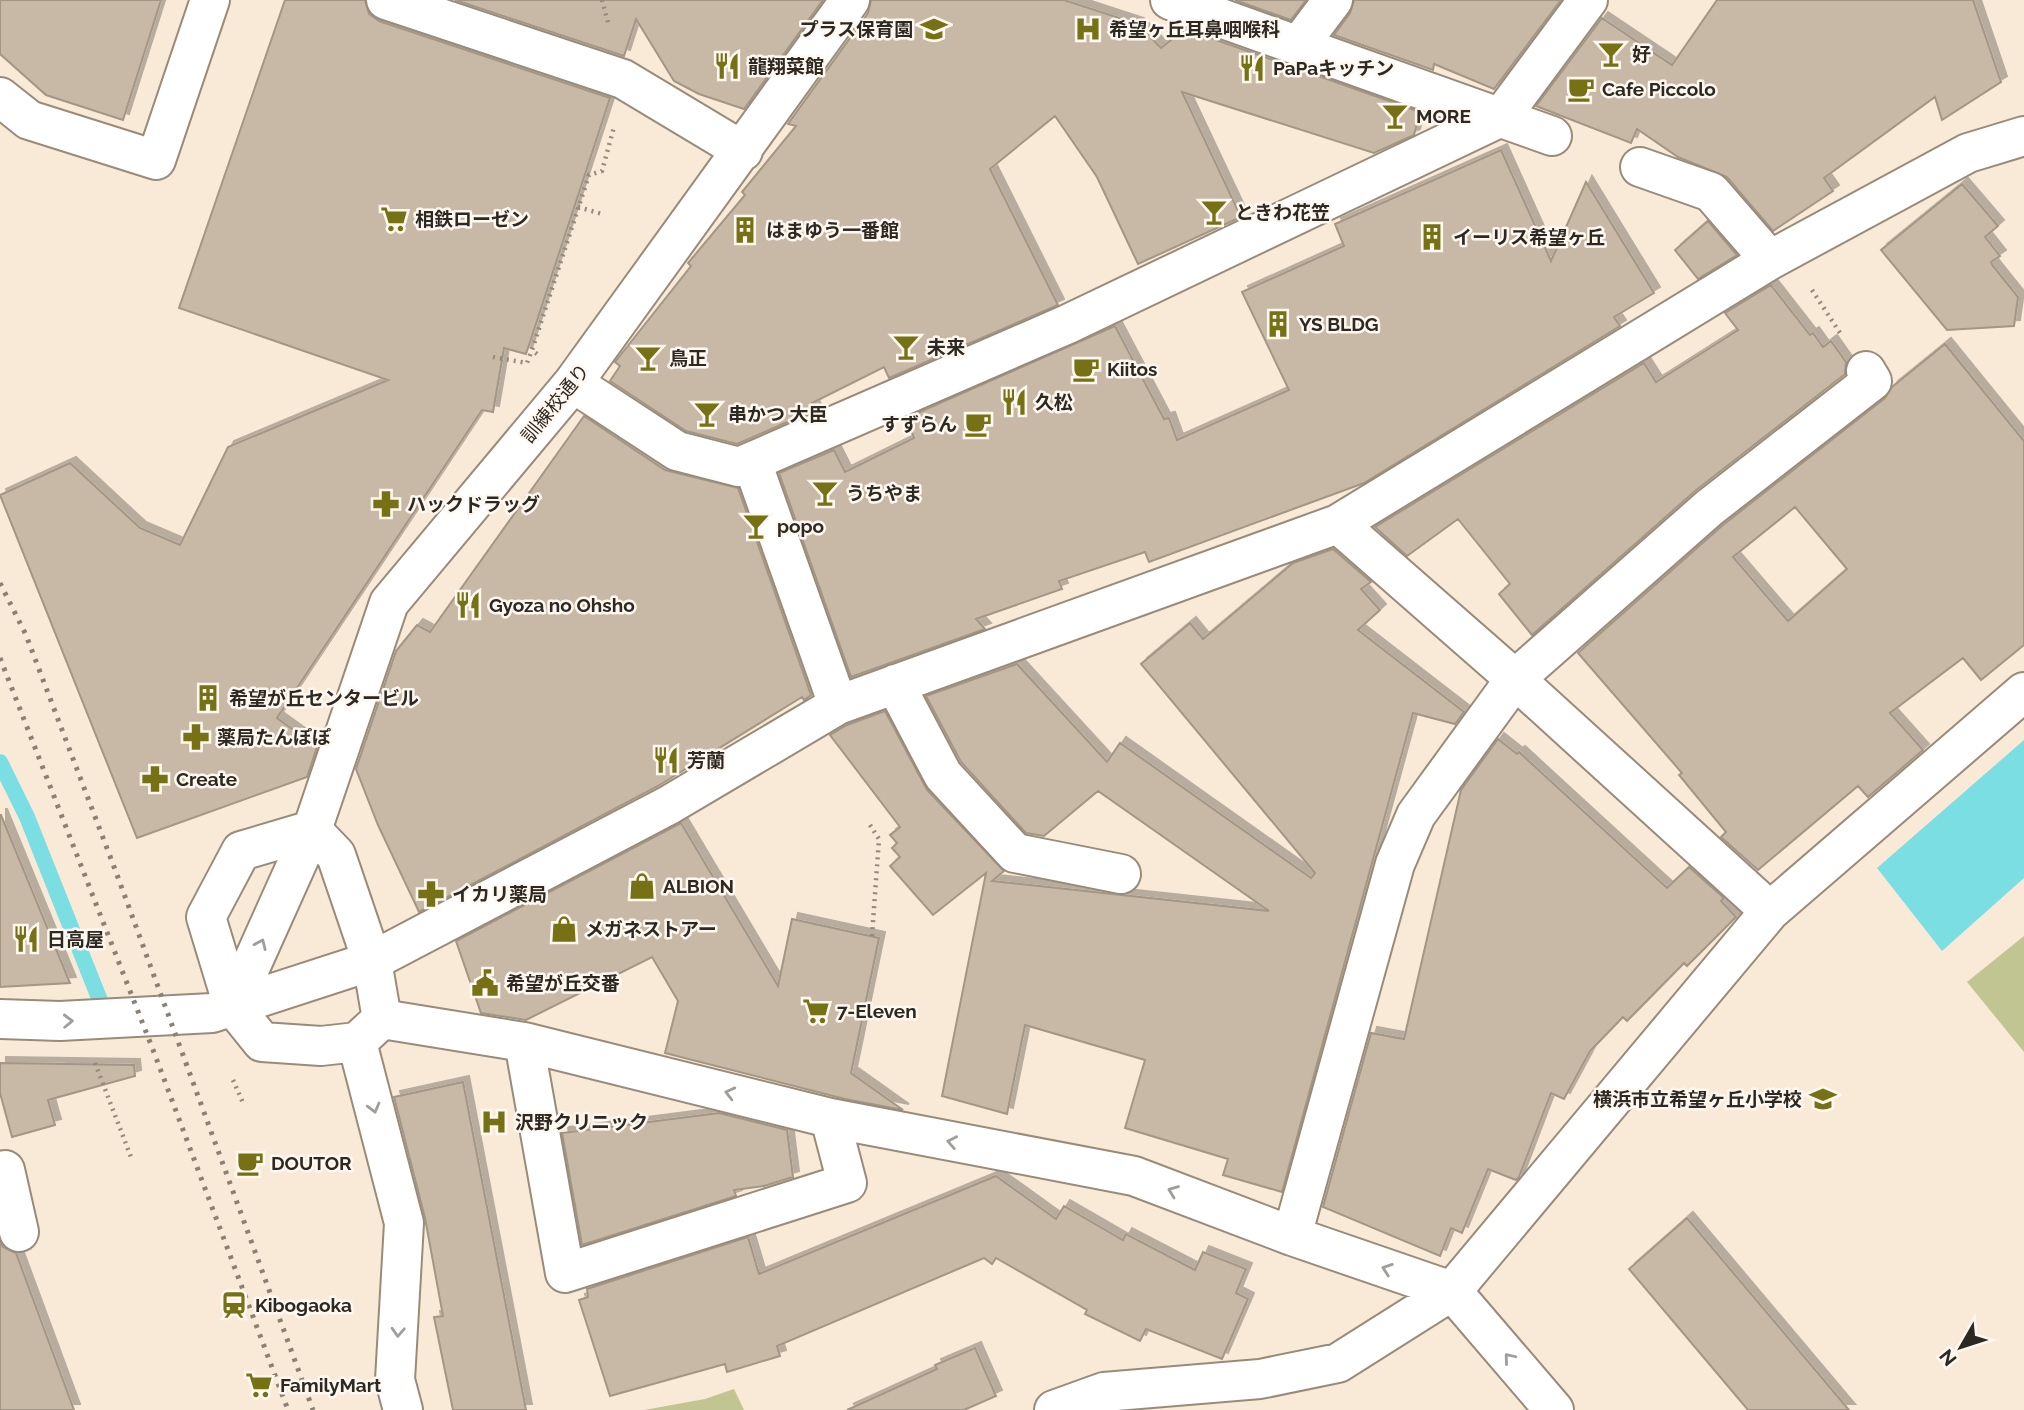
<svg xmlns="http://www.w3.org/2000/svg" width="2024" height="1410" font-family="Raleway,'Noto Sans JP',sans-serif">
  <defs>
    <filter id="shadow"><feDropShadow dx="6" dy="-6" stdDeviation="0" flood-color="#0004"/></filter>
  </defs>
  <rect width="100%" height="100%" fill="#f9ead7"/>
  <path fill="#c1c591" d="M2024,936V1052L1967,982Z
    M734,1389L744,1410H644L705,1399Z"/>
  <path fill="#7adee3" d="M2024,740V878L1942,951L1877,868Z"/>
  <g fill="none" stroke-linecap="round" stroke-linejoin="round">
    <path stroke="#7adee3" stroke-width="16" d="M0,762L27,817L103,1008"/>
  </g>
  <path fill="#c8b9a7" stroke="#a49684" stroke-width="2" fill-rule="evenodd" filter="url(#shadow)" d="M0,0H161L123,120L46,95L0,54Z
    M285,0H365L369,14L379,21L610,98L526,354L504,348L493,412L482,410L277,718L317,747L307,777L137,838L0,495L70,463L140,528L180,545L228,447L388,380L179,308Z
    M455,0H823L744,109L699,94L674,81L636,19L624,56Z
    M871,0H1064L1138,24L1161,48L1185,29L1420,112L1414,135L1374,153L1182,92L1241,217L1138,264L1097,177L1055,116L990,169L1058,305L889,378L884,367L812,403L815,410L737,444L686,431L610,381L620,366L615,362L691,266L688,263L745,195L742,192L796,126L788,124L868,13Z
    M1235,0H1306L1291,20Z
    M1354,0H1561L1494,89L1434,64L1433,70L1334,35L1350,13Z
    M1717,0H1973L2001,82L1942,120L1935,97L1824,178L1833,191L1773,231L1727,177L1678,157L1637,129L1631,143L1536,106L1602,18L1672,65Z
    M1501,150L1551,261L1586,182L1654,293L1614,317L1620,326L1364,483L1149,562L1145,552L1059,581L1062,589L976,619L985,629L851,677L779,473L834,450L845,472L914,438L906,418L1115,326L1164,419L1169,418L1177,440L1289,390L1242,292L1344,246L1335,224Z
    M1962,184L1998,226L1985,237L2000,256L1991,262L1993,266L2018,297L2014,326L1947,330L1881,250Z
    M1708,221L1737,255L1698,279L1675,250Z
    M1771,285L1810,335L1813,333L1823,347L1831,341L1846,362L1845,374L1695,491L1532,635L1499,594L1510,584L1458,519L1407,556L1375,527L1644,363L1656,382L1738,330L1725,313Z
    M1945,344L2024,441V645L1981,680L1963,658L1890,713L1923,750L1868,797L1858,786L1758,870L1721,837L1726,832L1679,775L1682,773L1578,653L1723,525L1885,398L1892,387ZM1795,507L1847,569L1788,621L1733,557Z
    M584,416L665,470L738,488L811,695L804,700L802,697L658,786L419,912L378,825L356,769L396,651L417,625L430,632Z
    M1333,549L1371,582L1361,589L1380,610L1358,630L1464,712L1455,724L1413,713L1282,1192L1223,1175L1228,1159L1125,1128L1145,1060L1025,1025L1007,1114L942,1096L986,873L933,915L890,866L900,857L892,848L897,843L890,835L900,827L830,735L847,725L885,711L927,790L1004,871L992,881L1269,911L1098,791L1044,836L1026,833L961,762L926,696L1017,664L1107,762L1120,743L1311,878L1315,873L1141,664L1190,623L1203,639L1293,563Z
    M1498,739L1517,754L1519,752L1667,888L1689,867L1724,898L1721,901L1736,917L1687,966L1684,963L1627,1021L1623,1017L1590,1051L1564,1099L1551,1093L1519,1177L1516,1180L1488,1169L1462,1233L1451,1228L1440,1256L1323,1207L1371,1033L1404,1039L1461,790Z
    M0,815H1L70,983L0,987Z
    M681,823L778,986L792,919L879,938L851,1073L903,1110L845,1099L665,1053L678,1001L652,957L526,1020L481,1013L456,941Z
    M0,1063L134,1065L135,1076L48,1100L55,1125L12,1137L0,1093Z
    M463,1082L526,1410H453L434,1317L443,1316L425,1218L394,1097Z
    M719,1113L787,1130L793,1177L764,1186L734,1190L736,1196L582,1245L562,1133Z
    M996,1176L1056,1219L1064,1206L1123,1240L1126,1234L1195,1270L1203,1252L1246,1269L1236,1293L1248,1299L1222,1359L1146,1329L1140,1341L1085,1314L1087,1310L996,1258L992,1264L984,1258L777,1346L780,1356L727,1372L725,1364L610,1396L579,1300L588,1297L587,1289L748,1237L759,1274Z
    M1687,1218L1849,1410H1748L1629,1269Z
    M0,1241L3,1247L16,1253L74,1410H0Z
    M975,1348L996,1396L964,1410H847L937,1369L935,1365Z"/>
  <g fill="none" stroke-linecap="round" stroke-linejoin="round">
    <defs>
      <path id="minor" d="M386,0L623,79L743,151
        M1170,0L1552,136
        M1299,45L1333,0
        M0,97L29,120L156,160L210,0
        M1640,167L1711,192L1770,260
        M573,383L677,451L739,467L1068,324L1501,117L1588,0
        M752,462L838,705
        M1338,524L1515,679L1770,911
        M895,684L943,775L1015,853L1121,874
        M312,830L336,855L372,961L382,1019L357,1042L321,1046L262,1042L233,1006L206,917L241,851Z
        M233,1006L312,830L389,603L573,383L850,0
        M0,1019L60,1021L212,1013L372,961L669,805L838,705L1338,524L1770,260L1968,153L2024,136
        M382,1019L524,1042L830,1118L1134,1176L1292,1236L1452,1291L1554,1410
        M357,1042L404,1223L395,1380L403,1410
        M524,1042L565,1273L847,1183L830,1118
        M5,1170L19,1232
        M1292,1236L1395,864L1416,815L1515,679L1709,508L1872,381L1866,371
        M1054,1410L1104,1392L1260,1379L1338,1363L1452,1291L1770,911L2024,692"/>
    </defs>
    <use href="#minor" stroke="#998b7a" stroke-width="42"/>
    <path stroke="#93897c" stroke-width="4.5" stroke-dasharray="2 5" stroke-linecap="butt" d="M602,0L609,26
      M578,207L602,214
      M1812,290L1842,336
      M537,354L532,350L589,175L602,171L614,127
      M493,357L527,363L532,350
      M870,825L879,839L872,936
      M95,1063L131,1157
      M233,1080L244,1105"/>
    <use href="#minor" stroke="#fff" stroke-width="38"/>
    <path stroke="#8a8174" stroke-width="5" stroke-dasharray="3.5 7" stroke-linecap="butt" d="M0,583L26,635L116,872L313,1410
      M0,658L155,1055L288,1410"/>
  </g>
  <defs><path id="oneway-chevron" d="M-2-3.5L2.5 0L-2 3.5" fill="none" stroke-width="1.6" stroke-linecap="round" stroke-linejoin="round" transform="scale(1.75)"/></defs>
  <g stroke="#a09e9b">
    <use href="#oneway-chevron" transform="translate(261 944) rotate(-66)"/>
    <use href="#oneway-chevron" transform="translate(68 1021) rotate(-2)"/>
    <use href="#oneway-chevron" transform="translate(730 1093) rotate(-166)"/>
    <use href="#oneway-chevron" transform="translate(374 1108) rotate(75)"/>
    <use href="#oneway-chevron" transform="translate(952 1142) rotate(-169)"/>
    <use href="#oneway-chevron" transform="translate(1173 1191) rotate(-159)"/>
    <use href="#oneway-chevron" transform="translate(1387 1269) rotate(-161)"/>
    <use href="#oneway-chevron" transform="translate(398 1332) rotate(93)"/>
    <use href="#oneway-chevron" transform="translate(1509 1358) rotate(-130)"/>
  </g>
  <defs>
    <symbol id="school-bare" viewBox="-9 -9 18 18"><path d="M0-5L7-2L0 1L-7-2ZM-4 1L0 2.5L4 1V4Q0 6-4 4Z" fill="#757114" stroke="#fff8f1" stroke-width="2.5" paint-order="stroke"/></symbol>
    <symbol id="hospital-bare" viewBox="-9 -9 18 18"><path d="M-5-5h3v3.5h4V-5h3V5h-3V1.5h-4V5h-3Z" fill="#757114" stroke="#fff8f1" stroke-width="2.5" paint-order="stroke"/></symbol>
    <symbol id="bar-bare" viewBox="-9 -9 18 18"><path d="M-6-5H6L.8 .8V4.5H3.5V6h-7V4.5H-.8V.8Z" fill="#757114" stroke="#fff8f1" stroke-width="2.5" paint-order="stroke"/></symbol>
    <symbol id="restaurant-bare" viewBox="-9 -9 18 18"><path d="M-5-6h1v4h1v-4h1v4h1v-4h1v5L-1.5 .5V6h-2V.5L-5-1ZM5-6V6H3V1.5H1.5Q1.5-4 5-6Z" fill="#757114" stroke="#fff8f1" stroke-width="2.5" paint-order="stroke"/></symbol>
    <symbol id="cafe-bare" viewBox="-9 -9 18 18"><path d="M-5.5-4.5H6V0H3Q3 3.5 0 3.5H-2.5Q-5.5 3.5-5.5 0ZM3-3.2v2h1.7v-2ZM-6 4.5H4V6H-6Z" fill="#757114" stroke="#fff8f1" stroke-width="2.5" paint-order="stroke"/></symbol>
    <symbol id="supermarket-bare" viewBox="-9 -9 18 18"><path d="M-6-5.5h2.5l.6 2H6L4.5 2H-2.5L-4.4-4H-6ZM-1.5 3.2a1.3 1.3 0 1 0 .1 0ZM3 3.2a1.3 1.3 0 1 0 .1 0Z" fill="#757114" stroke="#fff8f1" stroke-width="2.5" paint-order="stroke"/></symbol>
    <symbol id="building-bare" viewBox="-9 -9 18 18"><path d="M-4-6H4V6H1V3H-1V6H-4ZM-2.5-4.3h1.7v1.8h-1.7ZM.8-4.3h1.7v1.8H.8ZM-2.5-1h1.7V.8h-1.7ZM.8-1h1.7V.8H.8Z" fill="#757114" stroke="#fff8f1" stroke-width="2.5" paint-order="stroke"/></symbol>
    <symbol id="pharmacy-bare" viewBox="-9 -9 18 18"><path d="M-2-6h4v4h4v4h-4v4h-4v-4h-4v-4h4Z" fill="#757114" stroke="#fff8f1" stroke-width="2.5" paint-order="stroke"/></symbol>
    <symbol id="shop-bare" viewBox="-9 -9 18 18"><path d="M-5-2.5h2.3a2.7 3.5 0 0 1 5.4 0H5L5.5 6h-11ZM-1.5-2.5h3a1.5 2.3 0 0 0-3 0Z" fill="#757114" stroke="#fff8f1" stroke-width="2.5" paint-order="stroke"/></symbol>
    <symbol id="civic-bare" viewBox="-9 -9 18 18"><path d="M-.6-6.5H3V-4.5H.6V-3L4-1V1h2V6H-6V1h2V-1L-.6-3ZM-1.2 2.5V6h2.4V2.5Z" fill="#757114" stroke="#fff8f1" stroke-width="2.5" paint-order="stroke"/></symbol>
    <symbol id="station-bare" viewBox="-9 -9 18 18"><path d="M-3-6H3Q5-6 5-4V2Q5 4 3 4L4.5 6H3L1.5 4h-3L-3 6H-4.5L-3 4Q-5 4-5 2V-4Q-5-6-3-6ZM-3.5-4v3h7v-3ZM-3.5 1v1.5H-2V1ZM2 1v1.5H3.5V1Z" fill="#757114" stroke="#fff8f1" stroke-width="2.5" paint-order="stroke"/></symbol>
  </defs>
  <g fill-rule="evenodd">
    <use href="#school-bare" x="915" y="10" width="38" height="38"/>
    <use href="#hospital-bare" x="1069" y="10" width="38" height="38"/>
    <use href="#bar-bare" x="1592" y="35" width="38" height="38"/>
    <use href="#restaurant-bare" x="708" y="47" width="38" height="38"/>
    <use href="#restaurant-bare" x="1233" y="49" width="38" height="38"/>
    <use href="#cafe-bare" x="1562" y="70" width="38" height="38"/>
    <use href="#bar-bare" x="1376" y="97" width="38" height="38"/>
    <use href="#bar-bare" x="1195" y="193" width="38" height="38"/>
    <use href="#supermarket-bare" x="375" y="200" width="38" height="38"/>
    <use href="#building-bare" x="726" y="211" width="38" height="38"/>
    <use href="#building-bare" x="1413" y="218" width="38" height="38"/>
    <use href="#building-bare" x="1259" y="305" width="38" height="38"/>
    <use href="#bar-bare" x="887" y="328" width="38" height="38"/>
    <use href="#bar-bare" x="629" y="339" width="38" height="38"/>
    <use href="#cafe-bare" x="1067" y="350" width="38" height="38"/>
    <use href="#restaurant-bare" x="995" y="383" width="38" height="38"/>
    <use href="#bar-bare" x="688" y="395" width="38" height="38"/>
    <use href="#cafe-bare" x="959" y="405" width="38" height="38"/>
    <use href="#bar-bare" x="806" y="474" width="38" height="38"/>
    <use href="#pharmacy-bare" x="367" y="485" width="38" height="38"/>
    <use href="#bar-bare" x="737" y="507" width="38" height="38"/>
    <use href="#restaurant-bare" x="449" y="586" width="38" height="38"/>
    <use href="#building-bare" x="189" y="679" width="38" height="38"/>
    <use href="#pharmacy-bare" x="177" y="718" width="38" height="38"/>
    <use href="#restaurant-bare" x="647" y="741" width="38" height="38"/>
    <use href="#pharmacy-bare" x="136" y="760" width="38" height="38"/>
    <use href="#shop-bare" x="623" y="867" width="38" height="38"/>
    <use href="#pharmacy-bare" x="412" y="875" width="38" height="38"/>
    <use href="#shop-bare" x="545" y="910" width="38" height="38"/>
    <use href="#restaurant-bare" x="7" y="920" width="38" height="38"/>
    <use href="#civic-bare" x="466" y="964" width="38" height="38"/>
    <use href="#supermarket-bare" x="797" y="992" width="38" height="38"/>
    <use href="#school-bare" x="1804" y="1080" width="38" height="38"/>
    <use href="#hospital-bare" x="475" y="1103" width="38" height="38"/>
    <use href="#cafe-bare" x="231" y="1144" width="38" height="38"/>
    <use href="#station-bare" x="215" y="1286" width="38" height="38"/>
    <use href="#supermarket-bare" x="240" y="1366" width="38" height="38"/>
  </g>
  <g text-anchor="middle" stroke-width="5" stroke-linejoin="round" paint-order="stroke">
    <g font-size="19" font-weight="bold" fill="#2d2821" stroke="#fff8f1" text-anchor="start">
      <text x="913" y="36" text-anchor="end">プラス保育園</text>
      <text x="1109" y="36">希望ヶ丘耳鼻咽喉科</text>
      <text x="1632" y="61">好</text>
      <text x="748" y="73">龍翔菜館</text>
      <text x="1273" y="75">PaPaキッチン</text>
      <text x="1602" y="96">Cafe Piccolo</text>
      <text x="1416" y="123">MORE</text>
      <text x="1235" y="219">ときわ花笠</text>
      <text x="415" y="226">相鉄ローゼン</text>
      <text x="766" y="237">はまゆう一番館</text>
      <text x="1453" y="244">イーリス希望ヶ丘</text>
      <text x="1299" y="331">YS BLDG</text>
      <text x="927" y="354">未来</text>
      <text x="669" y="365">鳥正</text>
      <text x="1107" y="376">Kiitos</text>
      <text x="1035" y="409">久松</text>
      <text x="728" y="421">串かつ 大臣</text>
      <text x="957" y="431" text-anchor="end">すずらん</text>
      <text x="846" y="500">うちやま</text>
      <text x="407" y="511">ハックドラッグ</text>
      <text x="777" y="533">popo</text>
      <text x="489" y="612">Gyoza no Ohsho</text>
      <text x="229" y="705">希望が丘センタービル</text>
      <text x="217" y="744">薬局たんぽぽ</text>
      <text x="687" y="767">芳蘭</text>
      <text x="176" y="786">Create</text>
      <text x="663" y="893">ALBION</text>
      <text x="452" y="901">イカリ薬局</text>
      <text x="585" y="936">メガネストアー</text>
      <text x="47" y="946">日高屋</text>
      <text x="506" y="990">希望が丘交番</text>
      <text x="837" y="1018">7-Eleven</text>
      <text x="1802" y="1106" text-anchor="end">横浜市立希望ヶ丘小学校</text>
      <text x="515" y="1129">沢野クリニック</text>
      <text x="271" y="1170">DOUTOR</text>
      <text x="255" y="1312">Kibogaoka</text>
      <text x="280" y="1392">FamilyMart</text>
    </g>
    <g font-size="19" fill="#2d2821" stroke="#fff8f1">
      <text transform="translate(555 403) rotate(-51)" y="7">訓練校通り</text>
    </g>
  </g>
  <g transform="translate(1961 1347) rotate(231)" stroke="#fff8f1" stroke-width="5" paint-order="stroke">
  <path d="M0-5L12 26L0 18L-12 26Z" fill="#2d2821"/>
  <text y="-10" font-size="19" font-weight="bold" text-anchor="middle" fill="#2d2821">N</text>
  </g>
</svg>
